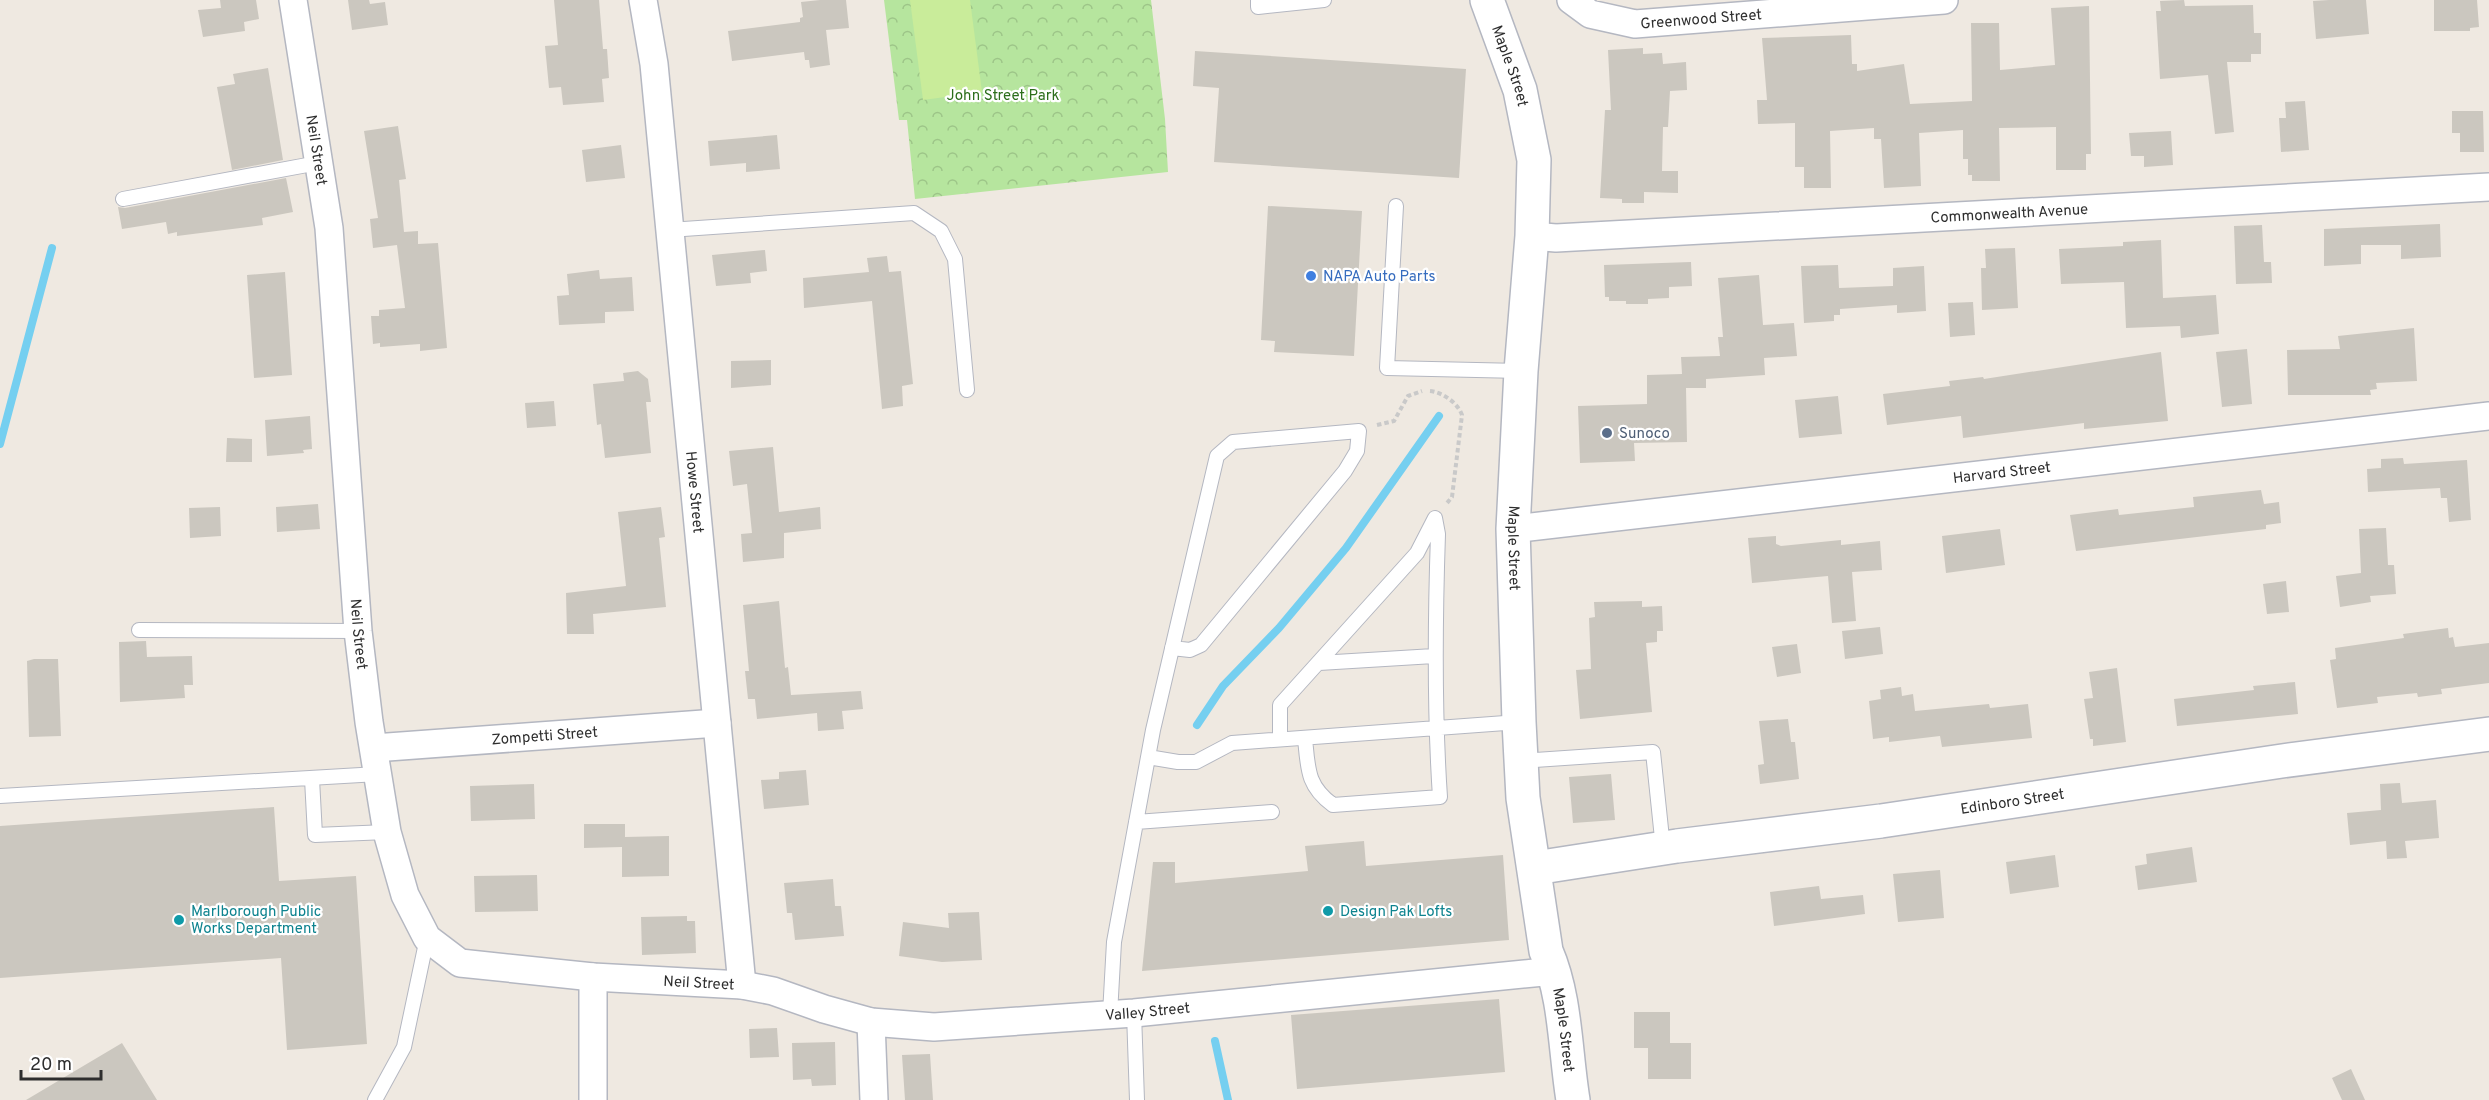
<svg xmlns="http://www.w3.org/2000/svg" width="2489" height="1100" font-family="Overpass,sans-serif">
  <defs>
    <pattern id="forest-crowns" width="20" height="18" patternUnits="userSpaceOnUse" patternTransform="scale(1.5)"><rect width="20" height="18" fill="#b6e59e"/><path d="M2 6a3 3 0 1 1 6 0M12 15a3 3 0 1 1 6 0" fill="none" stroke="#9dc588"/></pattern>
  </defs>
  <rect width="100%" height="100%" fill="#efe9e1"/>
  <path fill="url(#forest-crowns)" d="M884,0H1151L1165,119L1168,172L915,199L907,120H899Z"/>
  <path fill="#c9ec9a" d="M910,0H970L982,92L923,100Z"/>
  <g fill="none" stroke-linecap="round" stroke-linejoin="round">
    <path stroke="#75cff0" stroke-width="8" d="M0,444L52,248
      M1197,725L1223,686L1279,628L1346,548L1439,416
      M1215,1041L1228,1100"/>
  </g>
  <path fill="#cbc7bf" d="M220,0H256L259,19L244,22L245,31L203,37L198,10L221,8Z
    M348,0H369L370,4L385,2L388,25L352,30Z
    M554,0H599L603,49H607L609,78L602,79L604,102L563,105L561,87L549,88L545,46L558,45Z
    M820,0H846L849,28L826,30L830,65L810,68L809,60H805L804,52L732,61L728,31L800,22V18L803,17L801,2Z
    M2184,0L2185,6L2253,5L2254,33H2261V54H2251V62H2227L2234,132L2215,134L2208,75L2160,79L2156,11H2161L2160,1Z
    M2329,0H2366L2369,34L2316,39L2313,1Z
    M2434,0H2477L2479,27L2470,28V31H2434Z
    M2089,6L2091,154H2086V170H2056V127L1999,128L2000,181H1972V175H1968V159H1963V130L1919,133L1921,186L1884,188L1881,139H1874V128L1830,131L1831,188H1804V167H1795V123L1758,124L1757,100H1767L1762,38L1851,35L1852,64H1857V71L1904,64L1910,104L1972,101L1971,23H1999L2000,70L2055,65L2051,8Z
    M1643,48V54L1662,53L1663,64L1686,62L1687,90L1670,91L1668,127H1663L1662,171H1678V193L1644,192V203H1622V199L1600,198L1605,110H1611L1608,50Z
    M1195,51L1466,69L1459,178L1214,162L1219,88L1193,86Z
    M268,68L283,160L232,170L217,87L235,84L233,74Z
    M2305,101L2309,150L2281,152L2279,118H2286L2285,102Z
    M2452,111H2483L2484,152H2460V133H2452Z
    M398,126L406,179L399,180L404,232L418,231V244L438,243L447,348L420,351V344L380,347V343L373,344L371,316H379V310L405,308L397,245L373,248L370,219L378,218L364,131Z
    M2171,131L2173,165L2144,167V156H2131L2129,133Z
    M777,135L780,169L746,172V163L710,166L708,141Z
    M621,145L625,178L586,182L582,150Z
    M286,178L293,212L262,218L263,225L177,236V232L168,234L166,222L122,229L118,207L125,208Z
    M1268,206L1362,211L1354,356L1274,352L1275,341L1261,340Z
    M2440,224L2441,257L2401,259V245H2361V264L2324,266V229Z
    M2262,225L2264,262H2271L2272,283L2236,284L2234,226Z
    M2161,240L2163,298L2216,295L2219,334L2181,338L2180,326L2126,328L2124,282L2061,284L2059,249L2123,246V242Z
    M2015,248L2018,308L1982,310L1981,268H1986L1985,249Z
    M765,250L767,271L750,273L751,283L716,286L712,255Z
    M887,256L889,272L901,271L913,384L902,386L903,406L882,409L872,301L804,308L803,278L869,272L867,258Z
    M1691,262L1692,286L1669,287V298L1648,299V304H1626V301H1609V297H1605L1604,265Z
    M1838,265L1839,288L1893,286V268L1924,266L1926,311L1897,313V305L1840,309V315H1834V321L1804,323L1801,266Z
    M599,270L600,279L632,277L634,311L605,312V323L559,325L557,296L569,295L567,274Z
    M285,272L292,375L254,378L247,275Z
    M1759,275L1763,325L1794,323L1797,356L1764,358L1765,375L1706,379V388H1686L1687,442L1634,443L1635,461L1580,463L1578,406L1647,404V375L1682,374L1681,357L1720,356L1718,337H1723L1718,278Z
    M1973,302L1975,335L1950,337L1948,303Z
    M2414,328L2417,381L2376,383L2377,389L2370,390L2371,395H2288L2287,350L2340,349L2338,336Z
    M2247,349L2252,404L2222,407L2216,352Z
    M2161,352L2168,421L2084,429V423L1963,438L1961,416L1887,425L1883,394L1950,386L1949,381L1983,377L1984,379Z
    M771,360V385L731,388V361Z
    M638,371L648,379L651,402H646L651,453L605,458L601,424L597,425L593,384L624,381L623,373Z
    M1838,396L1842,434L1799,438L1795,400Z
    M554,401L556,426L527,428L525,403Z
    M310,416L312,449L303,450L304,453L267,456L265,420Z
    M227,438L252,439V462H226Z
    M773,447L779,512L820,507L821,529L784,533V558L743,562L741,534L752,533L747,484L733,486L729,451Z
    M2403,458L2404,464L2467,460L2471,520L2449,522L2447,498H2441L2440,488L2368,492L2367,469L2381,468V459Z
    M2261,490L2264,504L2279,502L2281,523L2266,525V529L2076,551L2070,515L2118,509L2119,515L2194,507L2193,497Z
    M318,504L320,529L277,532L276,507Z
    M220,507L221,536L190,538L189,508Z
    M661,507L665,537L659,538L666,607L593,614L594,634H567L566,593L626,586L618,512Z
    M2386,528L2388,565H2394L2396,594L2370,596L2371,602L2340,607L2336,576L2361,573L2359,529Z
    M2000,529L2005,565L1946,573L1942,536Z
    M1776,536V544L1781,546L1841,540V545L1880,541L1882,570L1852,572L1856,621L1832,623L1828,576L1752,583L1748,538Z
    M2286,581L2289,612L2267,614L2263,584Z
    M779,601L785,668L788,667L791,695L861,691L863,709L842,711L844,729L818,731L817,713L757,719L755,699H748L745,671H749L743,605Z
    M1642,601V607L1662,606L1663,631H1657V642L1646,643L1652,712L1580,719L1576,670L1591,669L1589,618L1595,617L1594,602Z
    M1880,627L1883,654L1845,659L1842,631Z
    M2448,628L2449,638L2453,637L2455,647L2489,643V683L2441,689L2442,694L2418,697L2417,693L2377,697L2378,703L2337,708L2330,660L2336,659L2335,648L2404,638L2403,634Z
    M146,641L147,657L192,656L193,685H184L185,698L120,702L119,642Z
    M1797,644L1801,673L1777,677L1772,647Z
    M34,659H58L61,736L29,737L27,661Z
    M2117,668L2126,742L2093,746V739H2090L2084,699L2093,698L2089,672Z
    M2295,682L2298,714L2177,726L2174,699L2254,690L2253,686Z
    M1901,687L1902,696L1913,694L1915,711L1989,704L1990,708L2028,704L2032,738L1942,747L1940,736L1889,742V737L1873,739L1869,701L1881,699L1880,690Z
    M1788,719L1791,742H1795L1799,779L1760,784L1758,765L1764,764L1759,721Z
    M806,770L809,805L764,809L761,780L779,779V772Z
    M1611,774L1615,820L1573,823L1569,777Z
    M2400,783L2402,803L2436,800L2439,838L2405,841L2407,858L2387,859L2386,841L2350,845L2347,813L2381,810L2380,784Z
    M534,784L535,819L471,821L470,786Z
    M274,807L279,881L356,876L367,1044L287,1050L281,958L0,978V826Z
    M584,824H625V837L669,836V876L622,877V847L584,848Z
    M1364,841L1366,866L1503,855L1509,940L1142,971L1153,862H1175V883L1308,871L1305,846Z
    M2192,847L2197,882L2138,890L2135,866L2147,864L2146,854Z
    M2055,855L2059,887L2010,894L2006,862Z
    M1940,870L1944,918L1898,922L1893,874Z
    M537,875L538,911L475,912L474,876Z
    M833,879L835,906H841L844,936L795,940L792,913H787L784,883Z
    M1819,886L1821,899L1863,895L1865,914L1774,926L1770,892Z
    M979,912L982,960L942,962L899,956L903,922L949,928L948,913Z
    M687,916V921H695L696,953L642,955L641,917Z
    M1499,999L1505,1072L1297,1089L1291,1015Z
    M1634,1012H1670V1043H1691V1079H1648V1048H1634Z
    M777,1028L779,1057L750,1058L749,1029Z
    M835,1042L836,1085L812,1086L811,1079L793,1080L792,1043Z
    M122,1043L157,1100H26Z
    M930,1054L933,1100H905L902,1055Z
    M2351,1069L2365,1100H2342L2332,1078Z"/>
  <g fill="none" stroke-linecap="round" stroke-linejoin="round">
    <defs>
      <path id="service" d="M1258,0V7L1324,0
        M123,199L318,163
        M1396,206L1387,368L1521,371
        M669,230L914,213L941,231L955,259L967,390
        M139,630L358,631
        M1319,663L1434,656
        M1280,739V705L1417,553L1435,518L1438,534C1435,622 1434,709 1440,797L1333,805C1307,786 1308,769 1305,738
        M1148,757L1178,762H1196L1232,743L1519,722
        M1521,761L1653,752L1663,848
        M312,779L315,835L387,832
        M0,796L378,774
        M1136,822L1272,812
        M1134,1013L1137,1100
        M1110,1014L1114,942L1153,730L1217,456L1233,442L1359,431L1357,451L1345,471L1201,645L1190,650L1172,648
        M375,1100L404,1047L427,938"/>
      <g id="minor">
        <path id="s1" d="M293,0L329,228L358,631L369,722L387,832L405,895L427,938L460,963L593,977L742,985L773,991L824,1009L871,1022L934,1027L1134,1013L1554,971"/>
        <path id="s2" d="M643,0L654,64L742,985"/>
        <path id="s3" d="M1571,0L1590,14L1635,24L1944,0"/>
        <path id="s4" d="M1532,236L1556,238L2489,187"/>
        <path id="s5" d="M1513,529L2489,416"/>
        <path id="s6" d="M374,748L717,723"/>
        <path d="M871,1022L874,1100"/>
        <path d="M593,1100V977"/>
      </g>
      <g id="tertiary">
        <path id="s7" d="M1535,868L1677,846L1881,821L2282,761L2489,734"/>
      </g>
      <g id="secondary">
        <path id="s8" d="M1487,0L1520,90L1534,160L1532,236L1521,371L1513,529L1519,722L1523,798L1546,951C1566,997 1565,1051 1573,1100"/>
      </g>
    </defs>
    <use href="#service" stroke="#b4b7c1" stroke-width="16"/>
    <use href="#minor" stroke="#b4b7c1" stroke-width="30"/>
    <use href="#tertiary" stroke="#b4b7c1" stroke-width="36"/>
    <use href="#secondary" stroke="#b4b7c1" stroke-width="36"/>
    <path stroke="#c9c9c9" stroke-width="4" stroke-dasharray="4.5 3" stroke-linecap="butt" d="M1430,391C1442,392 1458,403 1462,415L1452,497L1447,503
      M1377,425L1394,421L1408,396L1422,391"/>
    <use href="#service" stroke="#fff" stroke-width="14"/>
    <use href="#minor" stroke="#fff" stroke-width="27"/>
    <use href="#tertiary" stroke="#fff" stroke-width="33"/>
    <use href="#secondary" stroke="#fff" stroke-width="33"/>
  </g>
  <circle fill="#3f7fe0" stroke="#fff" stroke-width="2" cx="1311" cy="276" r="6"/>
  <circle fill="#5c6f8a" stroke="#fff" stroke-width="2" cx="1607" cy="433" r="6"/>
  <g fill="#0f9aa8" stroke="#fff" stroke-width="2">
    <circle cx="1328" cy="911" r="6"/>
    <circle cx="179" cy="920" r="6"/>
  </g>
  <g text-anchor="middle" stroke-width="4.5" stroke-linejoin="round" paint-order="stroke">
    <g font-size="15" fill="#2e2e2e" stroke="#fff">
      <text dy="5" stroke="none"><textPath href="#s3" startOffset="136">Greenwood Street</textPath></text>
      <text dy="5" stroke="none"><textPath href="#s8" startOffset="70">Maple Street</textPath></text>
      <text dy="5" stroke="none"><textPath href="#s1" startOffset="152">Neil Street</textPath></text>
      <text dy="5" stroke="none"><textPath href="#s4" startOffset="478">Commonwealth Avenue</textPath></text>
      <text dy="5" stroke="none"><textPath href="#s5" startOffset="492">Harvard Street</textPath></text>
      <text dy="5" stroke="none"><textPath href="#s2" startOffset="495">Howe Street</textPath></text>
      <text dy="5" stroke="none"><textPath href="#s8" startOffset="556">Maple Street</textPath></text>
      <text dy="5" stroke="none"><textPath href="#s1" startOffset="638">Neil Street</textPath></text>
      <text dy="5" stroke="none"><textPath href="#s6" startOffset="171">Zompetti Street</textPath></text>
      <text dy="5" stroke="none"><textPath href="#s7" startOffset="482">Edinboro Street</textPath></text>
      <text dy="5" stroke="none"><textPath href="#s1" startOffset="1233">Neil Street</textPath></text>
      <text dy="5" stroke="none"><textPath href="#s1" startOffset="1688">Valley Street</textPath></text>
      <text dy="5" stroke="none"><textPath href="#s8" startOffset="1042">Maple Street</textPath></text>
    </g>
    <g font-size="15" fill="#2c6e1b" stroke="#fff">
      <text x="1003" y="100">John Street Park</text>
    </g>
    <g font-size="15" fill="#366cbe" stroke="#fff" text-anchor="start">
      <text x="1323" y="281">NAPA Auto Parts</text>
    </g>
    <g font-size="15" fill="#4e5e75" stroke="#fff" text-anchor="start">
      <text x="1619" y="438">Sunoco</text>
    </g>
    <g font-size="15" fill="#0d838f" stroke="#fff" text-anchor="start">
      <text x="191" y="916">Marlborough Public<tspan x="191" dy="17">Works Department</tspan></text>
      <text x="1340" y="916">Design Pak Lofts</text>
    </g>
  </g>
  <path d="M21 1070v9h80v-9" fill="none" stroke="#2e2e2e" stroke-width="3"/>
  <text x="30" y="1070" font-size="18" fill="#2e2e2e" stroke="#ffffff" stroke-width="4.5" paint-order="stroke">20 m</text>
</svg>
